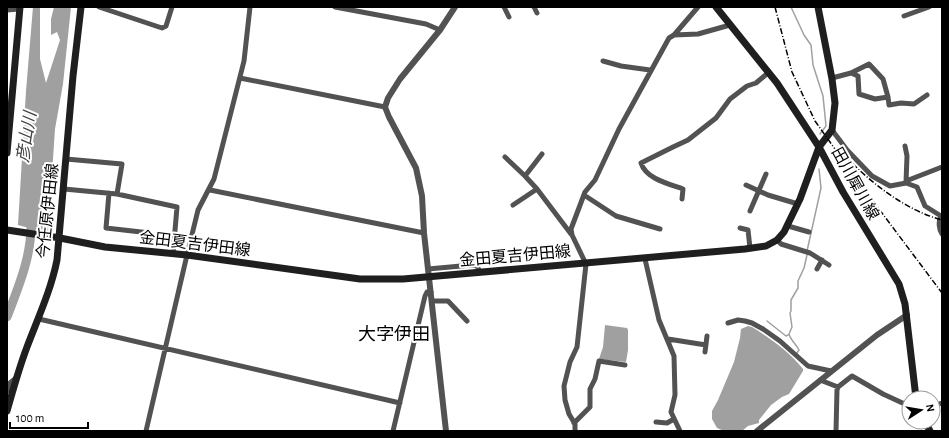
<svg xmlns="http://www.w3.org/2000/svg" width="949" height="438" font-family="'Alegreya Sans','Noto Sans JP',sans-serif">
  <rect width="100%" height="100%" fill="#fff"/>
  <path fill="#a0a0a0" d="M33,7H40V59L46,83L60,40L57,32L51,35V19L54,7H71L63,84L55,129L48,233L18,225L26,91Z
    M605,325L627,328L628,330V350L626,362L599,359L603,347Z
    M748,326L752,327C771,339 789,351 803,369V371L789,394L782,397L771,405L759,420V423L748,426L742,431H724L717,428L712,419V411L718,400L734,362L740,338L741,329Z"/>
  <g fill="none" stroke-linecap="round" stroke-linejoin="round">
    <path stroke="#a0a0a0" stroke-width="1.5" d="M791,7L804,35L811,45L813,65L823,96L826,126L820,134
      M807,251L821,188L819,169
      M767,321L786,336L788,335
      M797,353L799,350C796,344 791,341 789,334L792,327L790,313L791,311V300L798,288V281L804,268L807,255"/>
    <path stroke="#a0a0a0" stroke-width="9" d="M7,317C18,288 31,258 31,226"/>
    <path stroke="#525252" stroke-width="5" d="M99,7L162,28L166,26L172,7
      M335,7L426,24L440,30
      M504,7L509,17
      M534,7L537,13
      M7,10L19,9
      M904,16L929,7
      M674,35L698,34L730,25
      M603,61L621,66L650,70
      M240,78L385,107
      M832,78L851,73L858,76L859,94L875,99L888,97L883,79L869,64L851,73
      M888,97L889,105L901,103L914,104L927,95
      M832,130L847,150L872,176L890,186L906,183L917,187L925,206L941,216C938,221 939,230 942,234
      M905,146L907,156L906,182
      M542,154L525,176L537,189L571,234
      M505,157L525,176
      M66,159L122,164L117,194
      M906,181L942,167
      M746,185L768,195L798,204
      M64,189L117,194L177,207L173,254
      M210,190L424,233
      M109,193L106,228L150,233
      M584,195L616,216L660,229
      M682,199L683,189C669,184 646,179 641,163L673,147L688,140L716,118L730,99L747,86L756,83L769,72
      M513,205L537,189
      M750,211L766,174
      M788,226L809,232
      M740,228L748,230L750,248
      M777,240L781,244L810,253L829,265
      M645,259L659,320L674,356L675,395L671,412L680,431
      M428,269L472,265L477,266L480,272
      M817,269L822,260
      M432,301H448L467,321
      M39,319L400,403
      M728,323L738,320L745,321L752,323L763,329L780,341L808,366L831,371
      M668,339L706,345
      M705,352L707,336
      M820,380L838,387L852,376L883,394L909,406
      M7,391L10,383L16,378
      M933,406L942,403
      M656,422L667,423L674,419
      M574,423L590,407V389L595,379L599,361L625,365
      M146,431L187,255L198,210L214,179L244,61L250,7
      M393,431L425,296L427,292H431
      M575,431V424L569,414L565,400L564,386L570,362L577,347L586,264L572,235L571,229L585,192L595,180L619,129L669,38L674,35L698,7
      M836,431L837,390L838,387"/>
    <path stroke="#525252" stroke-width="6" d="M446,431L424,233L422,196L416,168L389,117L385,107L388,98L400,79L440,30L455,7
      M757,431L877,335L907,315"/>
    <path stroke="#1f1f1f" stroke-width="7" d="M716,7L777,83L819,147L843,192L899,284L905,304L916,398
      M7,153L20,7
      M7,230L60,238L105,247L187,255L360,279H403L745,249L766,246L777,240L784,232L800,199L819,147L832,130L835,103L832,79L818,7
      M7,411C13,390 19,368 27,347C38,318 51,290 57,260L73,76L81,7
      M925,422L930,431"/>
    <path stroke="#000" stroke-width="1.5" stroke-dasharray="6 2 1 2" stroke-linecap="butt" d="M775,7L792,72L815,121L852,173L942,293
      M845,156C871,183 905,210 942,220"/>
  </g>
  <g text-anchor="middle" stroke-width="4" stroke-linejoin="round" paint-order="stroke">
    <g font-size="16" fill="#000" stroke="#fff">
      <text transform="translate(856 183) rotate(61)" y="6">田川犀川線</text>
      <text transform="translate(47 211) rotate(-84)" y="6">今任原伊田線</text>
      <text transform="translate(195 243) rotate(7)" y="6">金田夏吉伊田線</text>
      <text transform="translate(515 255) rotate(-5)" y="6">金田夏吉伊田線</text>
    </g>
    <g font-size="17" font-style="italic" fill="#414141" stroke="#fff">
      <text transform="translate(26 137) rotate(-81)" y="6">彦山川</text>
    </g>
    <g font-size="18" fill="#000" stroke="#fff">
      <text x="394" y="340">大字伊田</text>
    </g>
  </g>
  <rect width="949" height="438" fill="none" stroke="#000000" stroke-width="16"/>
  <g transform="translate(921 410) rotate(78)"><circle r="19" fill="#ffffff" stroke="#999999"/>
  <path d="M0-3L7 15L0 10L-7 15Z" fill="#000000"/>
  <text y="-6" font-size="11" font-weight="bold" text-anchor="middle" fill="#000000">N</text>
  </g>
  <path d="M10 422v6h78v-6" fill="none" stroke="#000000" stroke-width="2"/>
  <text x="16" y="422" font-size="12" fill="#000000" stroke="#ffffff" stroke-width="3" paint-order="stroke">100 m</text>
</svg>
